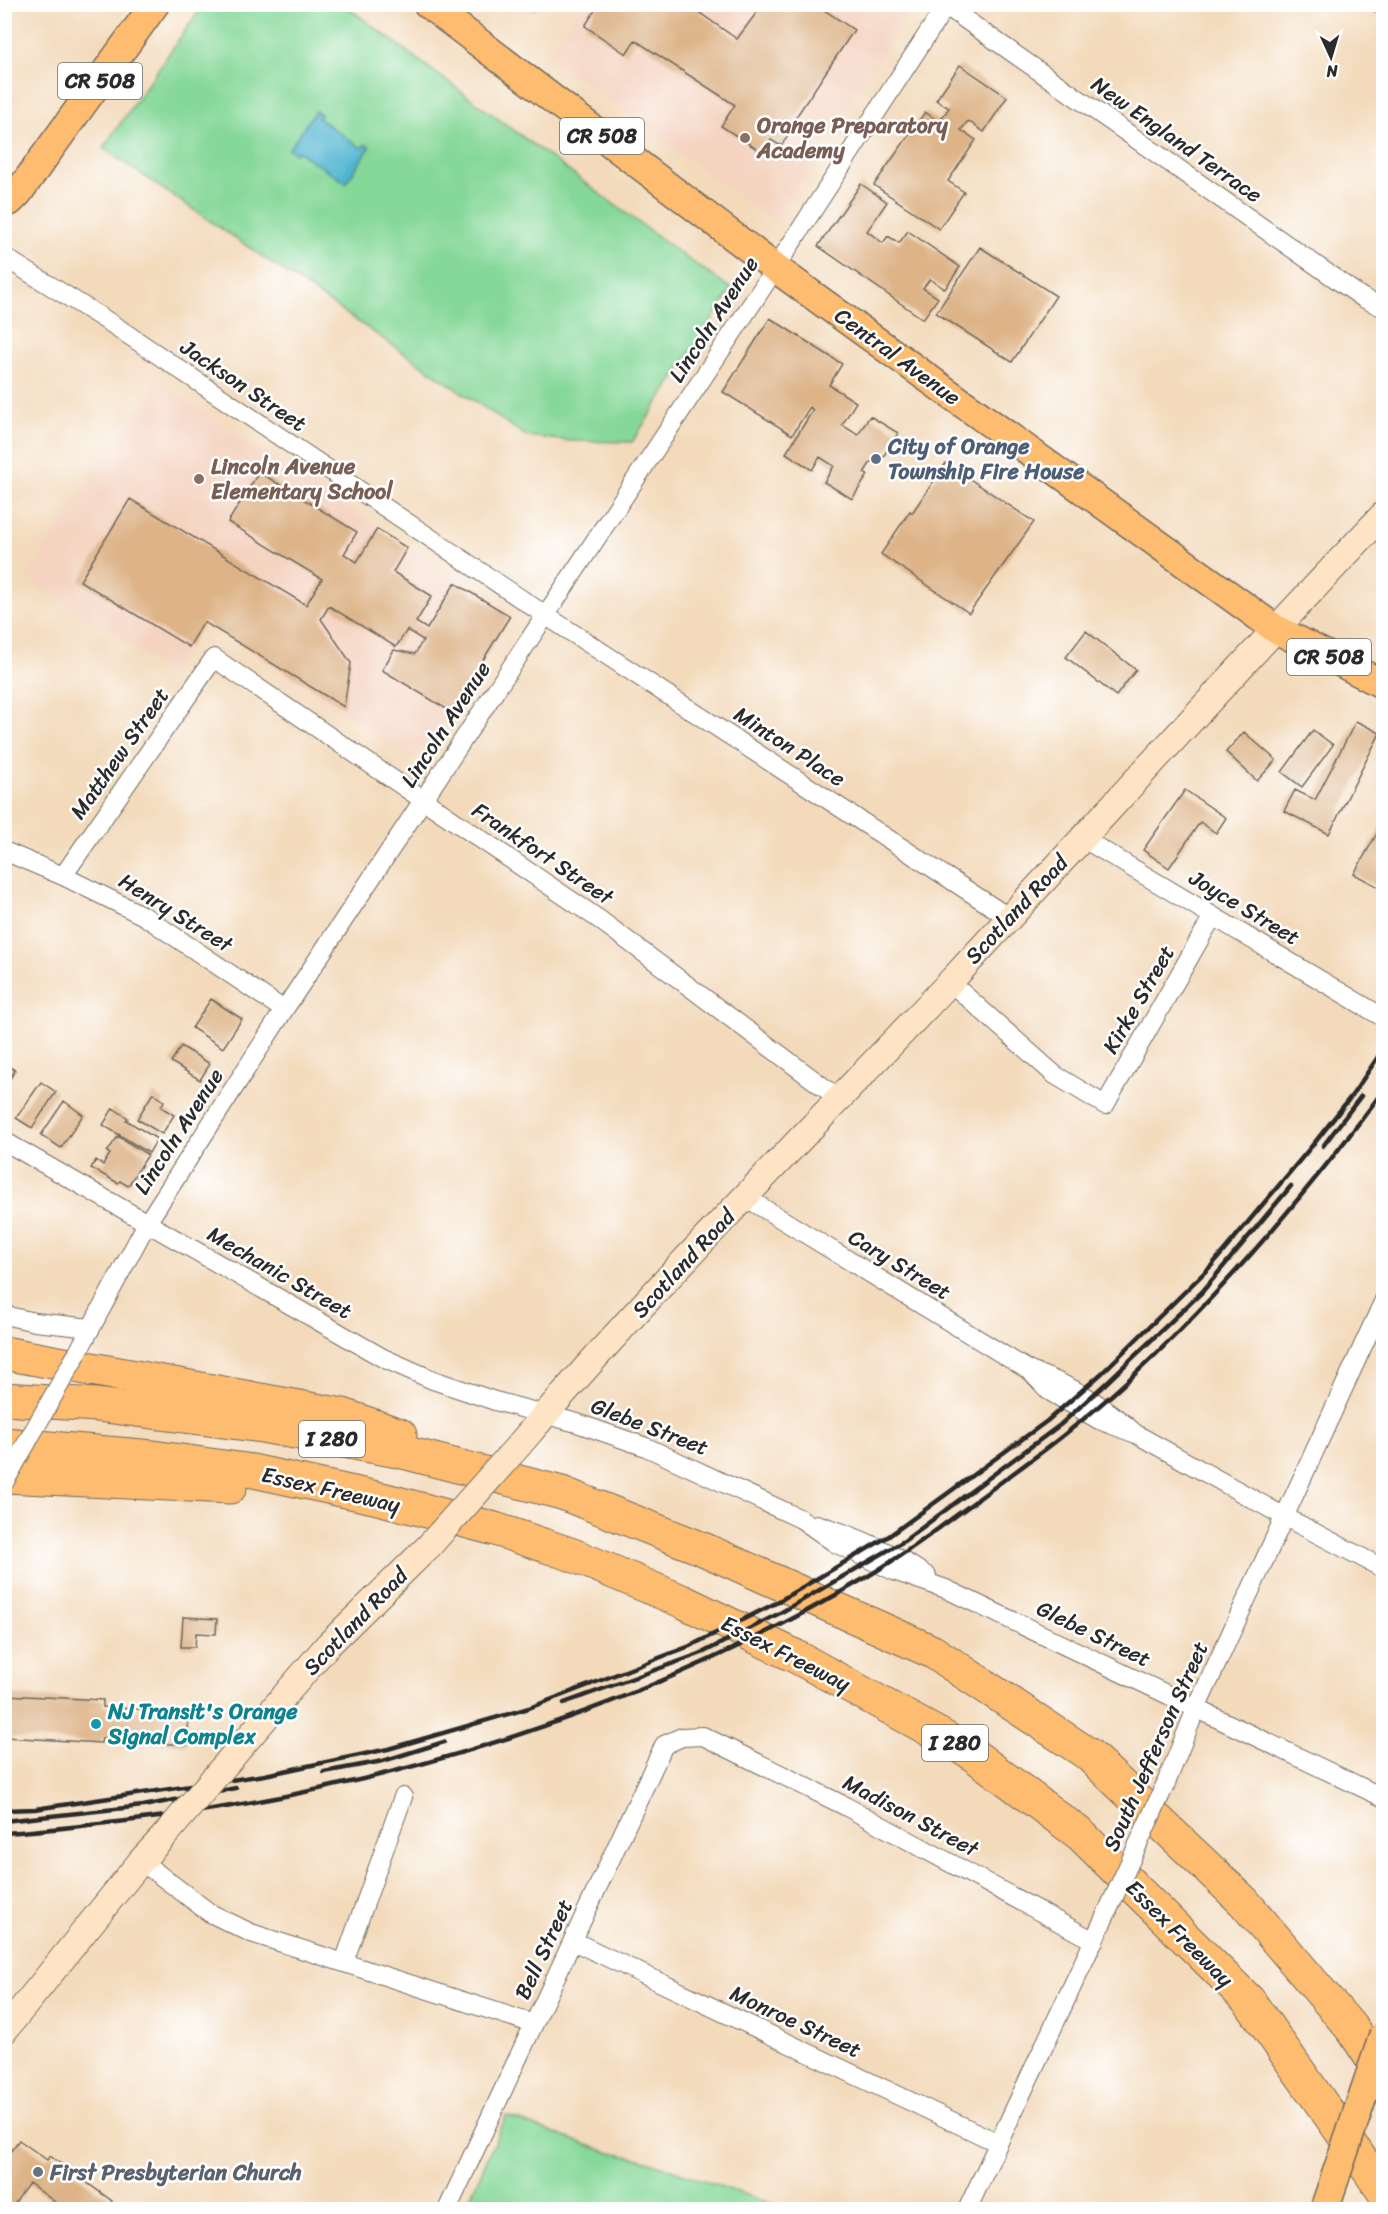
<svg xmlns="http://www.w3.org/2000/svg" width="1388" height="2214" font-family="Sriracha,sans-serif">
  <rect width="100%" height="100%" fill="#fff"/>
  <filter id="ink" filterUnits="userSpaceOnUse"><feTurbulence type="fractalNoise" baseFrequency=".0167" numOctaves="2"/><feDisplacementMap in="SourceGraphic" scale="12" xChannelSelector="R" yChannelSelector="G"/><feConvolveMatrix kernelMatrix="1 2 1 2 8 2 1 2 1" color-interpolation-filters="sRGB"/></filter>
  <filter id="wash" filterUnits="userSpaceOnUse"><feTurbulence type="fractalNoise" baseFrequency=".008" numOctaves="4" result="noise"/><feDisplacementMap in="SourceGraphic" scale="24" xChannelSelector="R" yChannelSelector="G"/><feGaussianBlur stdDeviation="1.35" result="paint"/><feColorMatrix in="noise" values="0 0 0 0 0 0 0 0 0 0 0 0 0 0 0 0 0 1.4 0 .05"/><feComposite in="paint" operator="in"/></filter>
  <g filter="url(#wash)">
    <rect width="100%" height="100%" fill="#f3dabb"/>
    <path fill="#f4d3c0" d="M580,5H914L775,222L547,55Z
      M157,381L513,616L415,761L205,622L171,673L26,577Z"/>
    <path fill="#86d899" stroke="#588262" stroke-width="1.5" d="M203,5H344L688,259L732,289L632,442L569,441L526,436L103,148Z
      M506,2116L607,2152L644,2160L787,2209H465Z"/>
    <path fill="#51b6d0" stroke="#3e707e" stroke-width="1.5" d="M315,111L321,114L318,118L362,148L365,144L370,147L346,183L297,151L295,153L289,149Z"/>
    <g id="blocks">
      <path fill="#ddb387" d="M523,4H538L534,11Z
        M599,4H706L700,13L737,39L763,4H815L854,30L790,126L793,128L781,146L771,140L763,153L721,126L735,105L635,40L626,54L585,26Z
        M960,65L1007,97L984,132L968,121L961,130L976,140L948,181L964,192L939,229L874,185L925,112L939,122L949,108L936,100Z
        M861,184L887,202L867,231L883,243L888,236L899,243L908,231L960,267L945,289L930,279L923,288L938,298L923,319L818,246Z
        M980,247L1056,296L1012,362L936,313Z
        M770,318L842,364L829,385L856,402L842,425L858,435L870,416L898,433L883,457L876,454L864,473L868,475L852,499L824,482L834,466L820,457L812,470L786,453L813,410L810,407L792,435L723,392Z
        M946,463L1034,522L969,613L881,554L910,511L912,513Z
        M259,472L357,532L344,554L357,562L377,529L407,548L393,572L432,596L416,622L427,629L455,583L510,616L464,691L465,693L453,713L382,670L394,650L415,654L423,640L407,630L396,647L329,606L321,619L351,663L344,707L204,622L189,647L80,581L130,499L306,605L322,579L228,522Z
        M1086,631L1136,670L1116,696L1066,657Z
        M1356,721L1380,733L1329,834L1284,811L1295,790L1315,800Z
        M1313,730L1333,745L1302,787L1282,772Z
        M1244,732L1276,760L1257,781L1226,752Z
        M1185,790L1226,818L1216,833L1200,822L1169,868L1143,850Z
        M1384,821V890L1354,874Z
        M211,999L242,1019L223,1048L192,1028Z
        M181,1046L210,1064L200,1080L171,1062Z
        M4,1064L15,1070L4,1089Z
        M41,1082L56,1092L32,1128L16,1118Z
        M153,1093L164,1101L161,1107L174,1115L162,1134L137,1119Z
        M64,1101L83,1115L61,1148L41,1135Z
        M113,1108L128,1118L126,1120L157,1139L149,1153L103,1125Z
        M118,1136L148,1155L128,1186L120,1181L118,1183L91,1168L96,1160L103,1165L110,1154L107,1152Z
        M183,1617L217,1619L216,1634L196,1633L195,1647H181Z
        M5,1695L103,1700V1707L189,1712L187,1745L120,1741V1739L102,1738L101,1743L5,1737Z
        M19,2140L47,2160L50,2156L112,2201L106,2210H66L29,2183L10,2210H4V2160Z"/>
    </g>
  </g>
  <g filter="url(#ink)">
    <use href="#blocks" fill-opacity="0" stroke="#71685d" stroke-width="1.5"/>
    <g fill="none" stroke-linecap="round" stroke-linejoin="round">
      <defs>
        <path id="street" d="M1380,4L1384,7
          M946,6L1363,298L1384,308
          M4,257L112,324L545,615L1008,917
          M1082,838L1384,1018
          M4,851L63,876L144,916L284,1010
          M63,876L214,658L600,920L838,1098
          M950,982L1055,1075L1105,1105L1213,916
          M4,1141L383,1358L433,1380L495,1401L577,1423L646,1447L801,1519L835,1543L894,1571L946,1589L1384,1798
          M745,1197L1030,1371C1072,1385 1103,1405 1136,1434
          M4,1315L35,1322L91,1328
          M78,1352L147,1223L284,1010L759,293L947,4
          M1033,1374L1049,1391L1099,1420L1136,1434L1285,1517L1384,1569
          M817,1524C856,1536 893,1553 927,1576
          M1166,1783L1196,1709L1384,1300
          M141,1861L210,1913L251,1933L534,2024
          M573,1941L998,2143
          M344,1962L403,1797
          M447,2210L664,1745L682,1737L703,1736L845,1806L1094,1941
          M967,2210L1108,1910"/>
        <path id="secondary" d="M519,1445C655,1284 806,1136 950,982C1095,826 1237,668 1384,514
          M327,1646L429,1546
          M4,2031L141,1861L166,1834"/>
        <path id="primary" d="M428,4L775,268L1251,611L1274,628L1384,685
          M4,200L10,201L18,193L155,4"/>
        <path id="highway" d="M4,1353L343,1415L400,1435
          M4,1399L97,1405L262,1426L403,1452L562,1493L703,1549L933,1652L1088,1754L1244,1902L1353,2030L1384,2077
          M4,1444L153,1457L253,1471L382,1499L495,1529L573,1555L684,1602L795,1656L967,1750L1081,1835L1249,2001L1384,2192
          M4,1476L230,1487"/>
      </defs>
      <use href="#street" stroke="#71685d" stroke-width="20"/>
      <use href="#secondary" stroke="#71685d" stroke-width="28"/>
      <use href="#primary" stroke="#71685d" stroke-width="31"/>
      <use href="#highway" stroke="#71685d" stroke-width="35"/>
      <use href="#street" stroke="#fff" stroke-width="18"/>
      <use href="#secondary" stroke="#fee4c5" stroke-width="26"/>
      <use href="#primary" stroke="#fdbc6f" stroke-width="28"/>
      <use href="#highway" stroke="#fdbc6f" stroke-width="33"/>
      <path stroke="#2b2b2b" stroke-width="4.5" d="M1323,1146L1361,1096
        M564,1703L702,1653L780,1613L904,1541L1060,1425L1104,1385L1202,1292L1291,1186
        M324,1772L383,1761L444,1742
        M4,1810L35,1809L265,1775L388,1749L529,1708L690,1646L774,1604L889,1536L1047,1421L1102,1373L1212,1265L1316,1141L1353,1094L1384,1048
        M4,1821L143,1806L236,1788
        M4,1833C45,1831 86,1825 126,1821C384,1791 641,1711 865,1578C907,1553 946,1523 985,1494C1013,1473 1042,1453 1070,1430C1142,1373 1207,1305 1267,1236C1308,1188 1348,1140 1384,1089"/>
      <defs>
        <path id="street-bridge" d="M4,1483L78,1352
          M1108,1910L1166,1783"/>
        <path id="secondary-bridge" d="M429,1546L519,1445
          M166,1834L327,1646"/>
        <path id="primary-bridge" d="M1324,2210L1384,2034"/>
      </defs>
      <use href="#street-bridge" stroke="#71685d" stroke-width="20" stroke-linecap="butt"/>
      <use href="#secondary-bridge" stroke="#71685d" stroke-width="28" stroke-linecap="butt"/>
      <use href="#primary-bridge" stroke="#71685d" stroke-width="31" stroke-linecap="butt"/>
      <use href="#street-bridge" stroke="#fff" stroke-width="18"/>
      <use href="#secondary-bridge" stroke="#fee4c5" stroke-width="26"/>
      <use href="#primary-bridge" stroke="#fdbc6f" stroke-width="28"/>
    </g>
  </g>
  <g fill="#8d6e63" stroke="#fff" stroke-width="2">
    <circle cx="745" cy="138" r="6"/>
    <circle cx="199" cy="479" r="6"/>
  </g>
  <circle fill="#5c6f8a" stroke="#fff" stroke-width="2" cx="876" cy="459" r="6"/>
  <circle fill="#0f9aa8" stroke="#fff" stroke-width="2" cx="96" cy="1724" r="6"/>
  <circle fill="#6b7280" stroke="#fff" stroke-width="2" cx="38" cy="2172" r="6"/>
  <g text-anchor="middle" stroke-width="5" stroke-linejoin="round" paint-order="stroke">
    <g fill="#fff" stroke="#6b6b6b" stroke-width="1.5">
      <rect x="58" y="63" width="84" height="36" rx="4.5"/>
      <rect x="560" y="118" width="84" height="36" rx="4.5"/>
      <rect x="1287" y="639" width="84" height="36" rx="4.5"/>
      <rect x="299" y="1421" width="66" height="36" rx="4.5"/>
      <rect x="922" y="1725" width="66" height="36" rx="4.5"/>
    </g>
    <g font-size="21" font-weight="bold" fill="#2b2b2b">
      <text x="100" y="88">CR 508</text>
      <text x="602" y="143">CR 508</text>
      <text x="1329" y="664">CR 508</text>
      <text x="332" y="1446">I 280</text>
      <text x="955" y="1750">I 280</text>
    </g>
    <g font-size="22" font-weight="bold" fill="#785e54" stroke="#fff" text-anchor="start">
      <text x="757" y="133">Orange Preparatory<tspan x="757" dy="25">Academy</tspan></text>
      <text x="211" y="474">Lincoln Avenue<tspan x="211" dy="25">Elementary School</tspan></text>
    </g>
    <g font-size="22" fill="#2b2b2b" stroke="#fff">
      <text transform="translate(1177 139) rotate(35)" y="8">New England Terrace</text>
      <text transform="translate(713 319) rotate(-57)" y="8">Lincoln Avenue</text>
      <text transform="translate(898 356) rotate(36)" y="8">Central Avenue</text>
      <text transform="translate(244 385) rotate(34)" y="8">Jackson Street</text>
      <text transform="translate(445 724) rotate(-57)" y="8">Lincoln Avenue</text>
      <text transform="translate(790 746) rotate(33)" y="8">Minton Place</text>
      <text transform="translate(119 753) rotate(-55)" y="8">Matthew Street</text>
      <text transform="translate(543 853) rotate(34)" y="8">Frankfort Street</text>
      <text transform="translate(1245 907) rotate(31)" y="8">Joyce Street</text>
      <text transform="translate(1016 909) rotate(-47)" y="8">Scotland Road</text>
      <text transform="translate(176 912) rotate(32)" y="8">Henry Street</text>
      <text transform="translate(1138 999) rotate(-60)" y="8">Kirke Street</text>
      <text transform="translate(178 1131) rotate(-57)" y="8">Lincoln Avenue</text>
      <text transform="translate(683 1263) rotate(-47)" y="8">Scotland Road</text>
      <text transform="translate(900 1264) rotate(31)" y="8">Cary Street</text>
      <text transform="translate(280 1272) rotate(30)" y="8">Mechanic Street</text>
      <text transform="translate(650 1426) rotate(21)" y="8">Glebe Street</text>
      <text transform="translate(331 1489) rotate(13)" y="8">Essex Freeway</text>
      <text transform="translate(355 1621) rotate(-46)" y="8">Scotland Road</text>
      <text transform="translate(1094 1633) rotate(26)" y="8">Glebe Street</text>
      <text transform="translate(786 1653) rotate(27)" y="8">Essex Freeway</text>
      <text transform="translate(1155 1746) rotate(-66)" y="8">South Jefferson Street</text>
      <text transform="translate(911 1815) rotate(28)" y="8">Madison Street</text>
      <text transform="translate(1180 1933) rotate(45)" y="8">Essex Freeway</text>
      <text transform="translate(543 1949) rotate(-65)" y="8">Bell Street</text>
      <text transform="translate(796 2021) rotate(25)" y="8">Monroe Street</text>
    </g>
    <g font-size="22" font-weight="bold" fill="#4e5e75" stroke="#fff" text-anchor="start">
      <text x="888" y="454">City of Orange<tspan x="888" dy="25">Township Fire House</tspan></text>
    </g>
    <g font-size="22" font-weight="bold" fill="#0d838f" stroke="#fff" text-anchor="start">
      <text x="108" y="1719">NJ Transit's Orange<tspan x="108" dy="25">Signal Complex</tspan></text>
    </g>
    <g font-size="22" font-weight="bold" fill="#5b616d" stroke="#fff" text-anchor="start">
      <text x="50" y="2180">First Presbyterian Church</text>
    </g>
  </g>
  <rect width="1388" height="2214" fill="none" stroke="#fff" stroke-width="24"/>
  <g transform="translate(1331 57) rotate(176)" stroke="#ffffff" stroke-width="4.5" paint-order="stroke">
  <path d="M0-4.5L10 22L0 15L-10 22Z" fill="#2b2b2b"/>
  <text y="-9" font-size="16" font-weight="bold" text-anchor="middle" fill="#2b2b2b">N</text>
  </g>
</svg>
